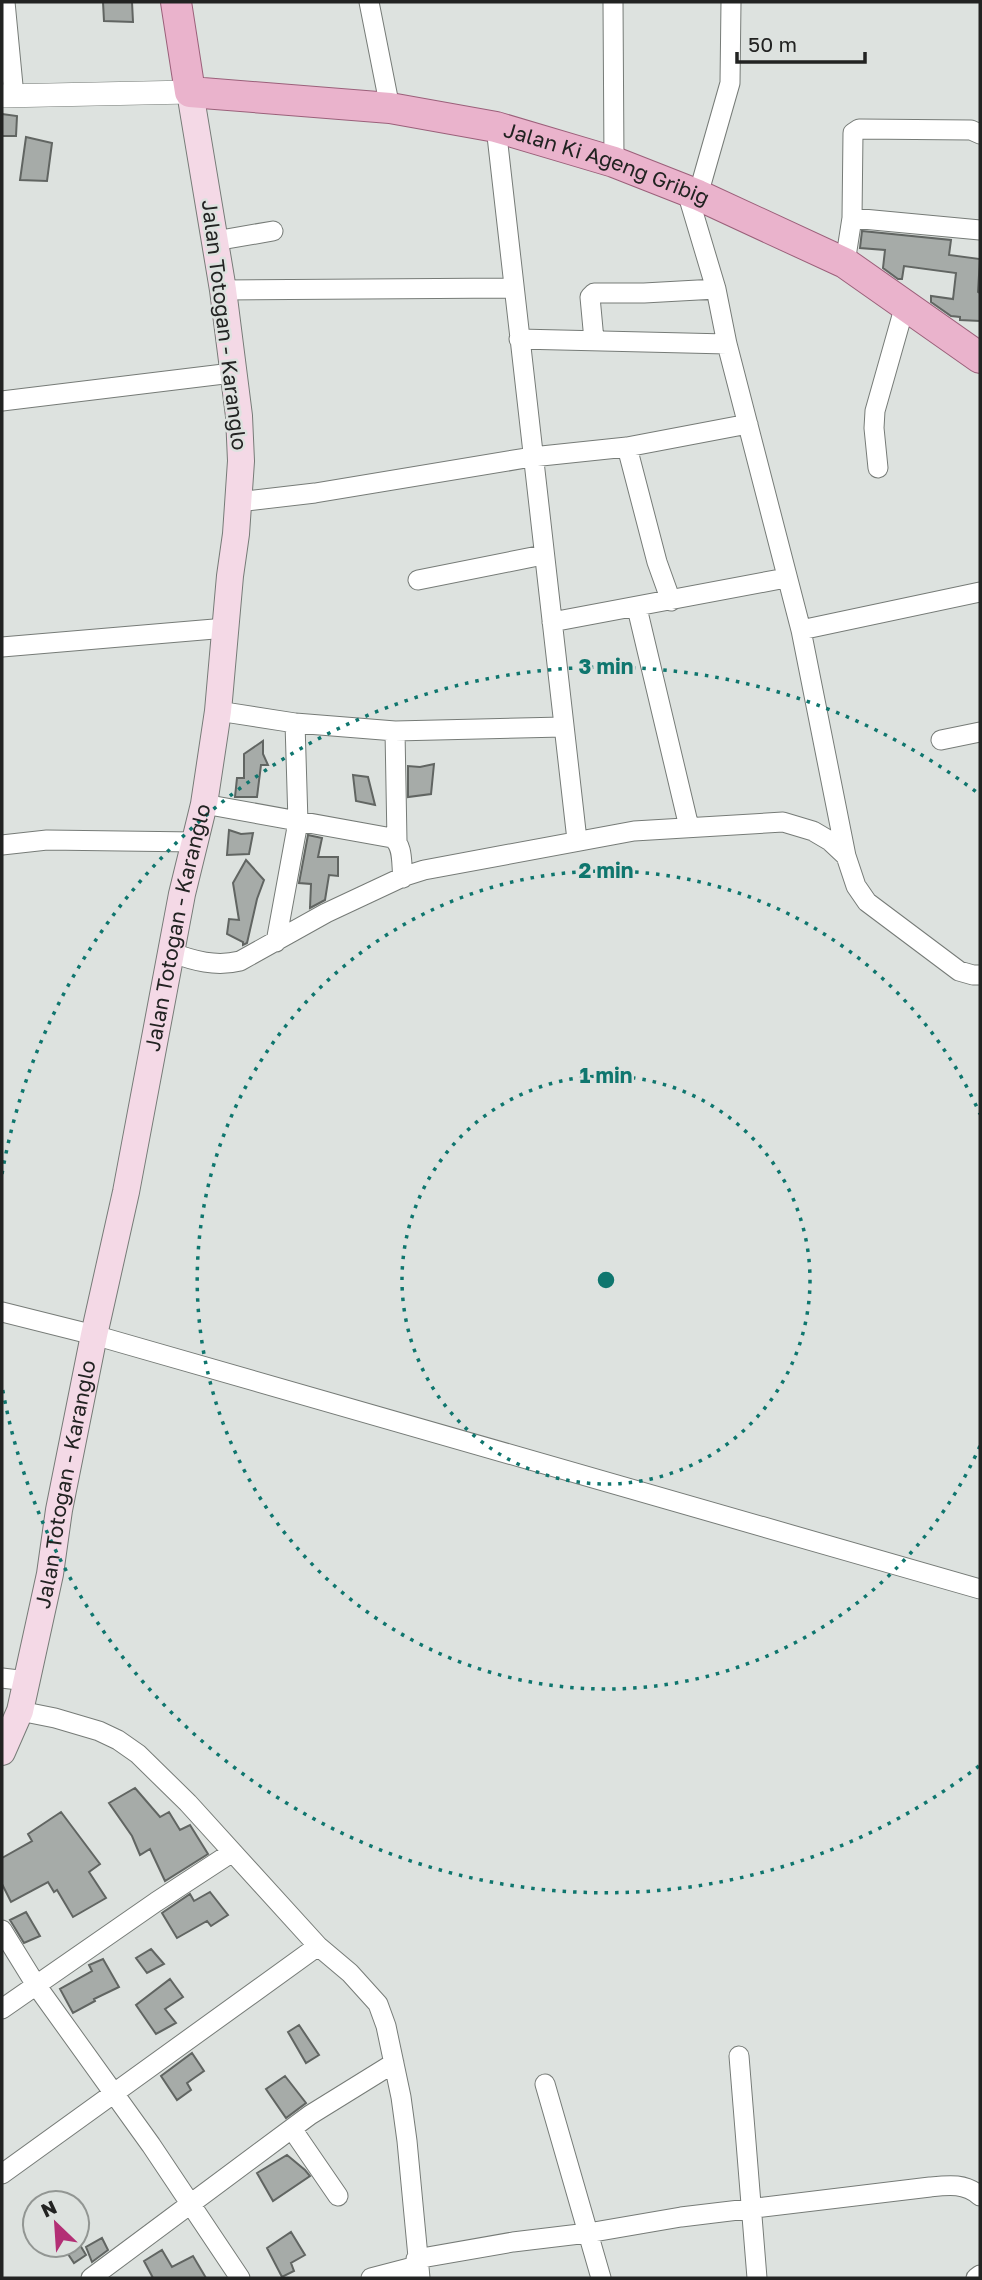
<svg xmlns="http://www.w3.org/2000/svg" width="982" height="2280" font-family="'Golos Text',sans-serif">
  <rect width="100%" height="100%" fill="#dde2df"/>
  <path fill="#a6aba8" stroke="#616562" stroke-width="2" d="M103,2H132L133,22L104,21Z
    M2,114L17,116L16,136H2Z
    M26,137L52,143L47,181L20,180Z
    M862,231L951,240L949,255L980,259L978,292L980,293V321L960,320V317L951,316L931,302V296L953,299L956,273L904,266L902,279H898L883,268L885,250L860,248Z
    M263,741V754L268,765H261L257,797H235L237,778H244V754Z
    M434,764L431,794L408,797V766L420,767Z
    M353,775L368,777L375,805L356,801Z
    M229,830L241,834L253,833L249,854L227,855Z
    M308,835L322,838L318,857H338V876L329,875L325,900L310,908L311,884L299,883Z
    M246,860L264,880L257,899L247,943L243,945V942L227,934L229,919L239,920L233,883Z
    M135,1788L160,1817L169,1812L180,1830L190,1825L208,1854L165,1881L150,1849L140,1855L132,1836L109,1803Z
    M61,1812L100,1864L89,1872L106,1898L73,1917L57,1890L54,1892L48,1882L11,1902L2,1884V1858L32,1841L28,1834Z
    M210,1892L228,1915L211,1926L207,1921L177,1938L162,1913L190,1894L194,1901Z
    M26,1912L40,1936L24,1943L10,1920Z
    M151,1949L164,1964L147,1973L136,1958Z
    M103,1959L119,1987L94,1999L95,2001L73,2013L60,1989L92,1971L89,1965Z
    M170,1979L183,1997L165,2009L176,2023L156,2034L136,2005Z
    M299,2025L319,2055L306,2063L288,2032Z
    M192,2053L204,2071L187,2083L191,2090L177,2100L161,2076Z
    M285,2076L306,2103L286,2118L266,2089Z
    M287,2155L305,2170L310,2176L273,2201L257,2173Z
    M291,2232L305,2255L291,2263L294,2271L282,2277L267,2248Z
    M102,2238L108,2250L92,2262L86,2247Z
    M62,2245H80L86,2255L74,2263Z
    M162,2250L172,2267L193,2256L206,2278H153L144,2261Z"/>
  <g fill="none" stroke-linecap="round" stroke-linejoin="round">
    <defs>
      <path id="minor" d="M5,2L14,96
        M369,2L390,108
        M613,2L614,162
        M496,127L577,840
        M687,192L716,289L727,344L801,630L846,856
        M698,195L730,83L731,2
        M852,218L980,230
        M215,241L273,231
        M845,263L852,218L853,133L859,129L971,130L980,134
        M223,290L513,288
        M519,339L727,344
        M594,340L590,297L594,293H644L716,289
        M2,401L232,373
        M627,447L657,562L671,601
        M878,468L874,428L875,411L905,305
        M238,502L315,493L532,457L627,447L748,424
        M418,580L543,555
        M637,608L689,827
        M552,622L786,578
        M801,630L980,592
        M2,647L226,628
        M218,711L295,723L395,731L563,727
        M395,731L397,841
        M941,740L980,732
        M204,804L392,838C404,845 401,865 403,878
        M2,845L47,840L195,842
        M276,942L298,822L295,723
        M170,952C194,961 216,967 240,961L326,913L405,876L424,870L634,831L783,822L813,831L830,841L846,856L856,886L867,902L959,971L973,975H980
        M2,1312L94,1335L980,1589
        M2,1678L27,1681
        M20,1711L55,1718L99,1731L118,1740L138,1754L188,1803L318,1946L350,1973L378,2004L386,2026L401,2097L407,2141L420,2278
        M2,1930L36,1985L151,2145L240,2278
        M2,2009L156,1902L231,1853
        M739,2056L757,2278
        M545,2084L601,2278
        M292,2129L338,2196
        M2,2174L318,1946
        M416,2259L513,2242L588,2233L681,2217L930,2187C949,2185 965,2183 980,2196
        M91,2278L310,2115L394,2063
        M371,2278L417,2266
        M976,2278L980,2275"/>
      <path id="tertiary" d="M2,96L190,92"/>
      <g id="secondary">
        <path id="s1" d="M2,1752L20,1711L50,1574L59,1510L94,1335L126,1192L182,894L204,804L218,711L230,576L236,534L241,461L239,416L223,290L190,92"/>
      </g>
      <g id="primary">
        <path id="s2" d="M176,2L190,92L390,108L496,127L614,162L698,195L845,263L980,358"/>
      </g>
    </defs>
    <use href="#minor" stroke="#767b77" stroke-width="21"/>
    <use href="#tertiary" stroke="#767b77" stroke-width="24"/>
    <use href="#secondary" stroke="#767b77" stroke-width="28"/>
    <use href="#primary" stroke="#9b607a" stroke-width="32"/>
    <use href="#minor" stroke="#fff" stroke-width="19"/>
    <use href="#tertiary" stroke="#fff" stroke-width="23"/>
    <use href="#secondary" stroke="#f4d9e6" stroke-width="26"/>
    <use href="#primary" stroke="#eab3cc" stroke-width="30"/>
  </g>
  <g fill="none" stroke="#0f766e" stroke-width="3.5" stroke-dasharray="3.5 7">
    <circle cx="606" cy="1280" r="204"/>
    <path d="M980 1446A409 409 0 1 1 980 1114"/>
    <path d="M979 1766A613 613 0 0 1 2 1386M2 1174A613 613 0 0 1 979 794"/>
  </g>
  <g text-anchor="middle" stroke-width="5" stroke-linejoin="round" paint-order="stroke">
    <g font-size="21" fill="#222322" stroke="#dde2df">
      <text dy="7" stroke="none"><textPath href="#s2" startOffset="516">Jalan Ki Ageng Gribig</textPath></text>
      <text transform="translate(224 325) rotate(83)" y="7">Jalan Totogan - Karanglo</text>
      <text dy="7" stroke="none"><textPath href="#s1" startOffset="844">Jalan Totogan - Karanglo</textPath></text>
      <text dy="7" stroke="none"><textPath href="#s1" startOffset="276">Jalan Totogan - Karanglo</textPath></text>
    </g>
  </g>
  <circle cx="606" cy="1280" r="10" fill="#0f766e" stroke="#dde2df" stroke-width="3.5"/>
  <g font-size="21" text-anchor="middle" font-weight="bold" fill="#0f766e" stroke="#dde2df" stroke-width="5" stroke-linejoin="round" paint-order="stroke">
    <text x="606" y="674">3 min</text>
    <text x="606" y="878">2 min</text>
    <text x="606" y="1083">1 min</text>
  </g>
  <rect width="982" height="2280" fill="none" stroke="#222322" stroke-width="7"/>
  <g transform="translate(56 2224) rotate(335)"><circle r="33" fill="#dde2df" stroke="#929693" stroke-width="2"/>
  <path d="M0-5L12 26L0 18L-12 26Z" fill="#b32f75"/>
  <text y="-10" font-size="19" font-weight="bold" text-anchor="middle" fill="#222322">N</text>
  </g>
  <path d="M737 52v10h128v-10" fill="none" stroke="#222322" stroke-width="3.5"/>
  <text x="748" y="52" font-size="21" fill="#222322" stroke="#dde2df" stroke-width="5" paint-order="stroke">50 m</text>
</svg>
